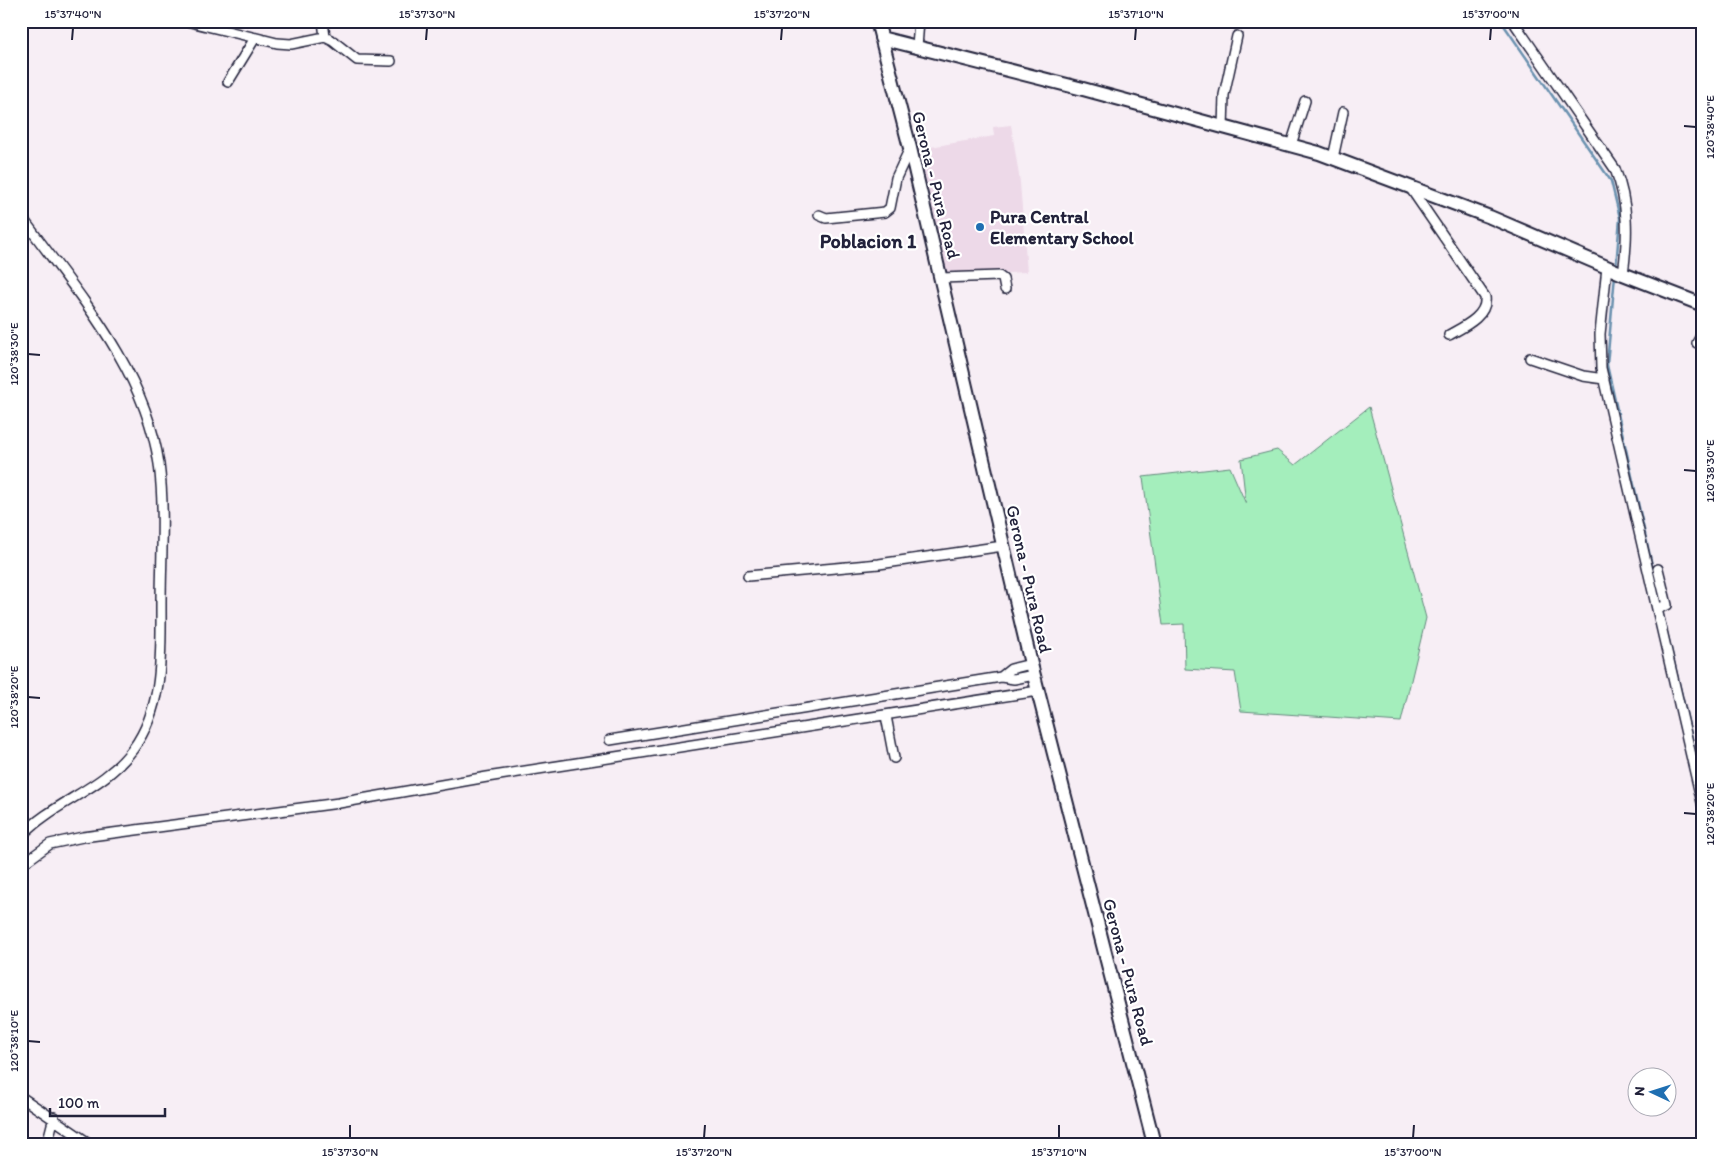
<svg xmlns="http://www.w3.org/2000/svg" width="1724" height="1165" font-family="Itim,sans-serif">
  <rect width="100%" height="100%" fill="#f7eef5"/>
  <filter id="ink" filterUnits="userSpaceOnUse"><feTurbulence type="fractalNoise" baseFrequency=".02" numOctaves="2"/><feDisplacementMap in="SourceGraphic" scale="10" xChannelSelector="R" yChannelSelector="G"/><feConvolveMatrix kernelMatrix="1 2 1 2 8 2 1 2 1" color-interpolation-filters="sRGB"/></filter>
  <g filter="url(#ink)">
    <path fill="#edd9e8" d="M1011,125L1020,182L1027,272L948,276L919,149L994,136L993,127Z"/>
    <path fill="#a4eebc" stroke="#63887c" d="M1369,407L1426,618L1401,722L1241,711L1235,672L1185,669L1184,624L1163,625L1143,477L1230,467L1246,504L1241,459L1277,450L1295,465Z"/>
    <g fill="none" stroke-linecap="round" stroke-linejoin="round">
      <path stroke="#6a91af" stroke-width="2.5" d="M1501,21L1611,181L1620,218L1616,267
        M1615,275L1607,365L1661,605
        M1662,611L1703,785"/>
      <defs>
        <path id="street" d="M186,21L277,43L291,44L325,37L333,41L357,60L391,61
          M323,21L325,37
          M1513,21L1615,169C1629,204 1628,237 1623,274
          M917,47L919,21
          M228,82L255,38
          M1223,128L1224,95L1237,36
          M1291,145L1305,101
          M1333,158L1343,112
          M1409,186L1485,297C1488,316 1463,327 1449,335
          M819,215L826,218L885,212L890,208L896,178L910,148
          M21,216C76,292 145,368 159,464C165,510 161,558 161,604C161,654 164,706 133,749C104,789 55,801 21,836
          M1607,267L1600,334L1601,368L1703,807
          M941,278L999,276L1003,279L1005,289
          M1697,343L1703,332
          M1530,358L1583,376L1604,379
          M748,576L879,564L1003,546
          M1657,609L1667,605L1658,569
          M1001,677L1014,679L1034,675
          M886,716L894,758
          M610,740L1001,677L1011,669L1031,664
          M21,815L29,828
          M21,865L50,844L83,837L339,803L487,777L1038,691
          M21,1097L90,1144
          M47,1144L54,1117"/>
        <path id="secondary" d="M877,21L910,148L1031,664L1154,1144
          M881,38L1083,89L1319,153L1490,217L1623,274L1703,305"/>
      </defs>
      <use href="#street" stroke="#22223b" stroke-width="12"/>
      <use href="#secondary" stroke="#22223b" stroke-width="16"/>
      <use href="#street" stroke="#fff" stroke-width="9"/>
      <use href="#secondary" stroke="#fff" stroke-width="12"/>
    </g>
  </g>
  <path fill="none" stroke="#22223b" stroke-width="2" d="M72,40L73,28M426,40L427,28M781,40L782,28M1135,40L1136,28M1490,40L1491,28M1684,126L1696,127M28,354L40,355M1684,470L1696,471M28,697L40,698M1684,813L1696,814M28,1041L40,1042M350,1138V1125M704,1138L705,1125M1059,1138V1125M1413,1138L1414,1125"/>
  <circle fill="#1f6fb2" stroke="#fff" stroke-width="2" cx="980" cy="227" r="5"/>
  <g text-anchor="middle" stroke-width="4.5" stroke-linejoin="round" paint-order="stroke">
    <g font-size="18" fill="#22223b" stroke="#fff">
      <text transform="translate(936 185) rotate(76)" y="6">Gerona - Pura Road</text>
      <text transform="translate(1029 579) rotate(77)" y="6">Gerona - Pura Road</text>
      <text transform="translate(1128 972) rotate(75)" y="6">Gerona - Pura Road</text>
    </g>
    <g font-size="18" font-weight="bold" fill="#22223b" stroke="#fff" text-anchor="start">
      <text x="990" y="223">Pura Central<tspan x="990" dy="21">Elementary School</tspan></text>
    </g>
    <g font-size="20" font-weight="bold" fill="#22223b" stroke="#fff">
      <text x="868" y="248">Poblacion 1</text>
    </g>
  </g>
  <rect width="1724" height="1165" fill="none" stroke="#fff" stroke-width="55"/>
  <g transform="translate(1652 1092) rotate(274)"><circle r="24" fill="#ffffff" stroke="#a7a7b1"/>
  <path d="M0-4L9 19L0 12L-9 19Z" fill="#1f6fb2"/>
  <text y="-8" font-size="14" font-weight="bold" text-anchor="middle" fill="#22223b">N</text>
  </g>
  <path d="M50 1108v8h115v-8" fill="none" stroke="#22223b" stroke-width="2.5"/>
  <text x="58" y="1108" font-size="15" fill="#22223b" stroke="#ffffff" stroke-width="4" paint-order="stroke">100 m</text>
  <rect x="28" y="28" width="1668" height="1110" fill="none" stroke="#22223b" stroke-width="2"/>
  <g font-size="12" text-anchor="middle" fill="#22223b">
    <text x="73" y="18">15°37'40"N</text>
    <text x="427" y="18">15°37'30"N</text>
    <text x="782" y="18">15°37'20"N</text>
    <text x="1136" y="18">15°37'10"N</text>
    <text x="1491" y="18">15°37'00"N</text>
    <text transform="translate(1710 127) rotate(-90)" y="4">120°38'40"E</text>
    <text transform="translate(14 354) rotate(-90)" y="4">120°38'30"E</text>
    <text transform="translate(1710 471) rotate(-90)" y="4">120°38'30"E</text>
    <text transform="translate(14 697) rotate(-90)" y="4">120°38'20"E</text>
    <text transform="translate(1710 814) rotate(-90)" y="4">120°38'20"E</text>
    <text transform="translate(14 1041) rotate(-90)" y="4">120°38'10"E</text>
    <text x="350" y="1156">15°37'30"N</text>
    <text x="704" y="1156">15°37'20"N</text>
    <text x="1059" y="1156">15°37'10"N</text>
    <text x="1413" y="1156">15°37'00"N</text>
  </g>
</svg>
